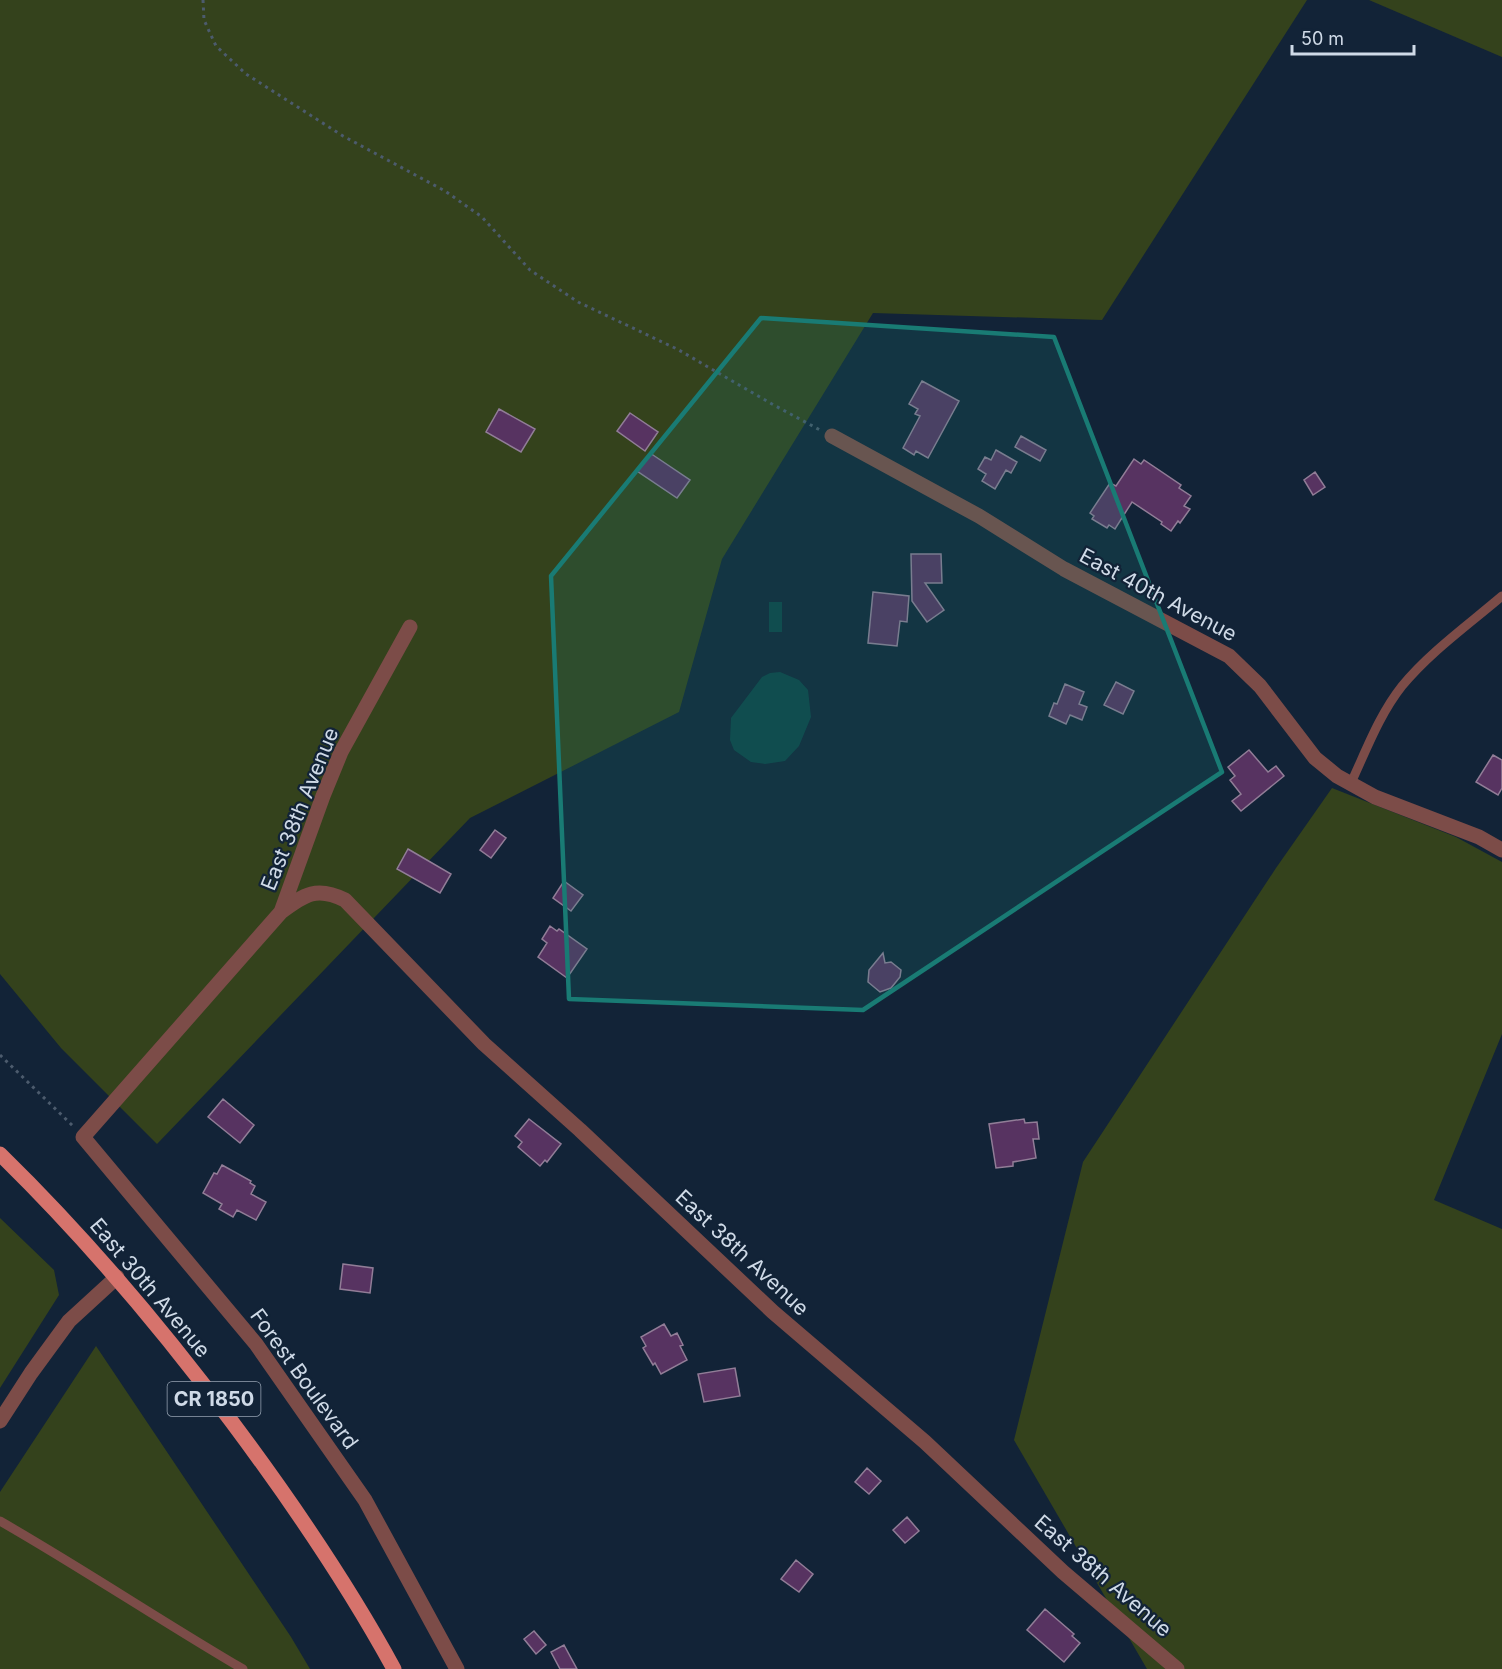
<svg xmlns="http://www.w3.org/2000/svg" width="1502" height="1669" font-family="Inter,sans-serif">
  <rect width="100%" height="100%" fill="#122337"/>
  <path fill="#34421c" d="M0,0H1307L1102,320L873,313L722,559L679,712L470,818L157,1144L61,1048L0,974Z
    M1369,0H1502V57Z
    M1332,788L1456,837L1502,862V1034L1434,1200L1502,1229V1669H1147L1014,1440L1083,1162L1276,868Z
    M0,1218L54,1270L59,1295L0,1388Z
    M96,1346L291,1637L310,1669H0V1492Z"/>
  <path fill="#0e4247" d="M769,602H782V632H769Z
    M780,672L799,680L808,690L811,717L799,746L785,761L765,764L751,762L734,750L730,740L731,718L762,677L770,673Z"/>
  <path fill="#573361" stroke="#917d97" stroke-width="1.5" d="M922,381L959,401L928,458L916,451L914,455L903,448L920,416L915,414L918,409L909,404Z
    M499,409L535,429L521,452L486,432Z
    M630,413L658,432L645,451L617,431Z
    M1021,436L1046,450L1040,461L1015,447Z
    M996,450L1017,462L1011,473L1006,470L995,489L982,481L986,474L978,469L985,457L991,460Z
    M650,453L690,480L677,498L637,471Z
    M1134,459L1141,464L1144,460L1181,485L1179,488L1191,496L1184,506L1190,509L1180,523L1178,521L1171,531L1161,524L1162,522L1132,502L1115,529L1109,525L1107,528L1092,519L1094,516L1090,513L1110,483L1116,486Z
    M1315,472L1325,487L1313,495L1304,480Z
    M911,554H941L942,583H925L944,610L927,622L912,601Z
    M873,592L909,596L907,622L900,621L897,646L868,643Z
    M1116,682L1134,691L1123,714L1104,705Z
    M1065,684L1084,692L1079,704L1087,707L1082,720L1070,715L1066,724L1049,716L1054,703L1057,704Z
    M1249,750L1268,772L1276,766L1284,776L1241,811L1232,801L1241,794L1230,780L1235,776L1228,767Z
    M1493,755L1502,760V788L1498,795L1476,782Z
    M495,830L506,838L491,858L480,850Z
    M408,849L451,874L440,893L397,869Z
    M564,881L583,895L571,911L553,898Z
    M550,926L557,931L559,929L587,949L567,978L538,957L547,943L542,939Z
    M883,953L885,963L891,962L901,970L900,977L891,988L880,992L868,982L869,970Z
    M223,1099L254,1125L240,1143L208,1117Z
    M529,1119L561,1144L547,1162L545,1160L540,1166L518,1147L522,1142L515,1136Z
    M1024,1119L1025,1123L1037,1122L1039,1139H1033L1036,1158L1013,1162V1166L996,1168L989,1124Z
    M222,1165L251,1181L250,1183L255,1186L251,1194L266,1202L256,1220L237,1210L233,1217L219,1209L222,1204L203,1193L214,1173L217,1174Z
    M343,1264L373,1268L370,1293L340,1289Z
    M664,1324L671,1336L677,1333L683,1345L680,1346L687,1360L661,1374L655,1363L653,1365L643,1348L646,1346L641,1337Z
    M735,1368L740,1396L704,1402L698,1374Z
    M867,1468L881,1481L869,1494L855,1482Z
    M907,1517L919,1531L905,1543L893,1530Z
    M796,1560L813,1574L799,1592L781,1579Z
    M1045,1609L1074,1634L1072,1636L1080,1643L1064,1662L1027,1630Z
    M534,1631L546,1645L536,1654L524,1639Z
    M564,1645L577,1669H560L551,1652Z"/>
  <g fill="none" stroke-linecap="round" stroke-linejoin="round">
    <path stroke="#4c5b6d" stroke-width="3" stroke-dasharray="3 4.5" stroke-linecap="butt" d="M203,0L204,20L216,46L246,74L343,136L445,191L482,217L530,270L578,302L677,349L772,404L820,430
      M0,1055L74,1127"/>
    <path stroke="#7c4c48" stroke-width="9" d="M1350,785C1366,751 1379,715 1402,686C1430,652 1468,625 1502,596
      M0,1521C82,1568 161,1621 243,1669"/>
    <path stroke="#7c4c48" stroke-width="15" d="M832,436L979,516L1064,569L1229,656L1260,686L1315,758L1337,776L1375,797L1479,837L1502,850
      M281,912L323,796L341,752L410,627
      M0,1421L31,1373L69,1321L117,1277
      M457,1669L365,1500L256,1344L83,1137L281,912C305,894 317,886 345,900L484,1044L580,1130L773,1312L925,1442L1063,1572L1177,1669"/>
    <path stroke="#d6736c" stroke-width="15" d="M0,1154C85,1237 161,1327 232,1422C291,1501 347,1583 394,1669"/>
  </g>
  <path fill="#197b74" fill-opacity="0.2" stroke="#197b74" stroke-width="4.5" stroke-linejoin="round" d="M761,318L1054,337L1222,772L863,1010L569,999L551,576Z"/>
  <g text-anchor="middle" stroke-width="4.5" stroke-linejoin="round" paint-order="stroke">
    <rect fill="#122337" stroke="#96a3b2" stroke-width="1.5" x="167.5" y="1382" width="93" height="34" rx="4.5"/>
    <g font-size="20" font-weight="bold" fill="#cfdae7">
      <text x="214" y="1406">CR 1850</text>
    </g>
    <g font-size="21" fill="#cfdae7" stroke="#122337">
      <text transform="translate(1158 595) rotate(28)" y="7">East 40th Avenue</text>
      <text transform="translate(300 809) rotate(-68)" y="7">East 38th Avenue</text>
      <text transform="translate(742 1253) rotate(43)" y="7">East 38th Avenue</text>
      <text transform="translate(150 1288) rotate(50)" y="7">East 30th Avenue</text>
      <text transform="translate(304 1379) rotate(54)" y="7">Forest Boulevard</text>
      <text transform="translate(1103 1576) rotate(41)" y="7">East 38th Avenue</text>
    </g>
  </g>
  <path d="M1292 45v9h122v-9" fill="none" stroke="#cfdae7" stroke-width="3"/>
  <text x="1301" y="45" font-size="18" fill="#cfdae7" stroke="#122337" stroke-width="4.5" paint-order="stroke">50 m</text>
</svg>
